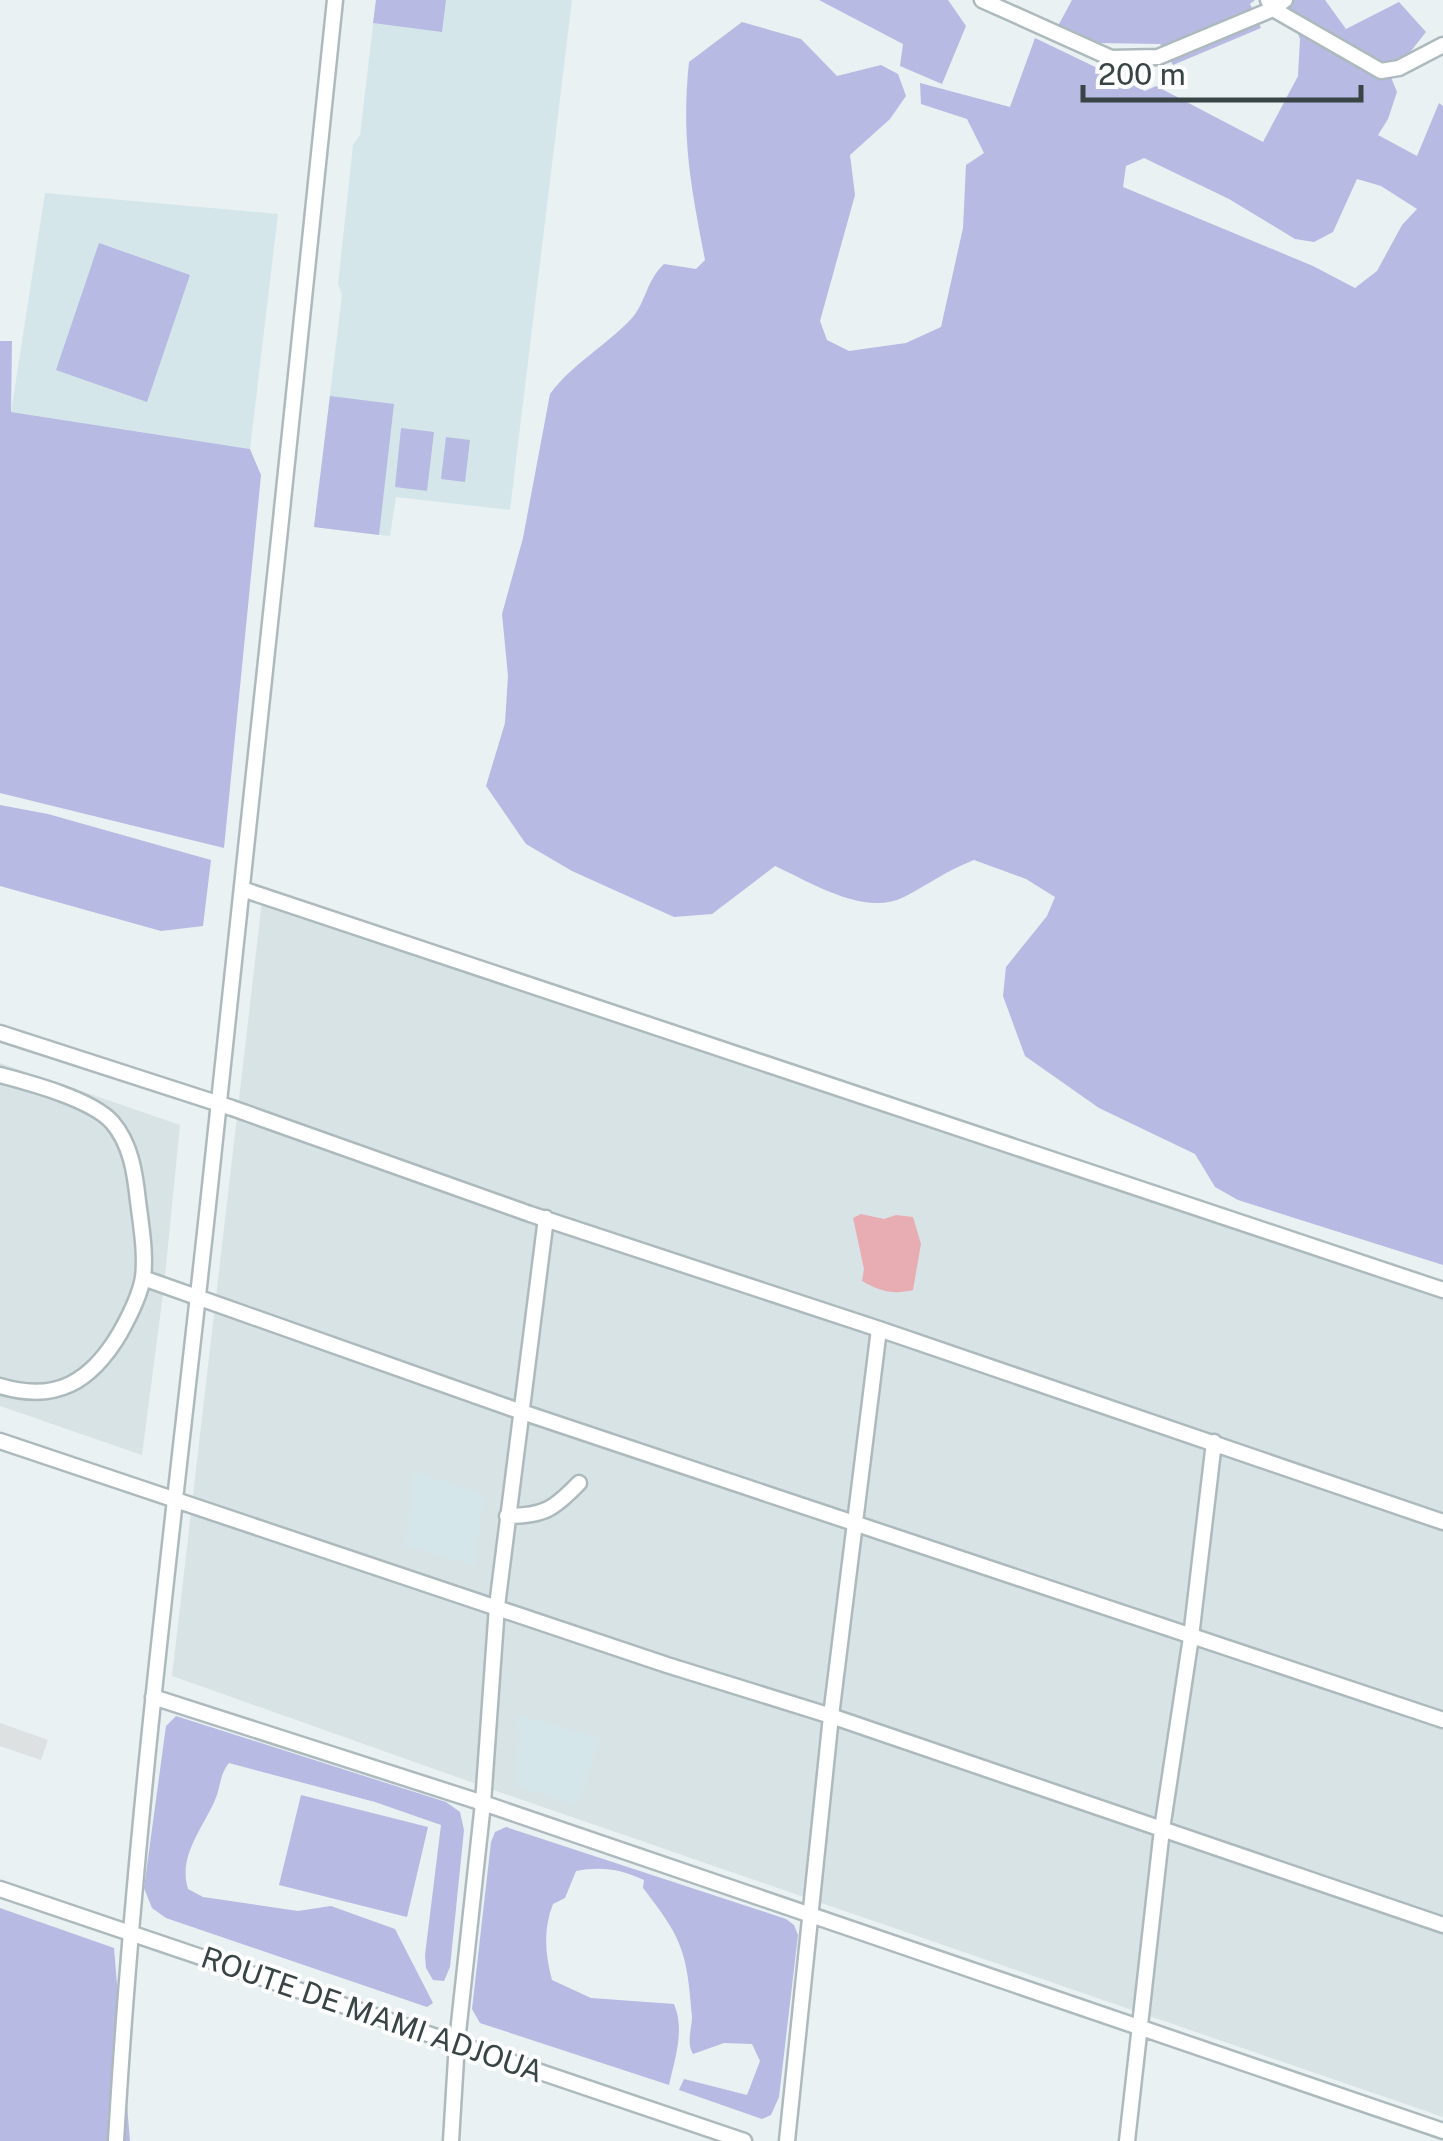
<svg xmlns="http://www.w3.org/2000/svg" width="1443" height="2141" font-family="'Public Sans',sans-serif">
  <rect width="100%" height="100%" fill="#e9f1f2"/>
  <path fill="#d8e3e6" d="M262,901L1443,1298V2117L499,1792L172,1676Z
    M0,1063L180,1125L164,1286L142,1455L0,1406Z"/>
  <path fill="#d5e6ea" d="M376,0H572L510,510L396,497L390,536L314,527L342,295L338,284L353,145L360,135Z
    M45,193L278,214L250,449L11,412Z
    M414,1471L484,1495L474,1566L406,1545Z
    M521,1715L599,1739L577,1805L515,1785L520,1732L516,1730Z"/>
  <path fill="#b7bae2" fill-rule="evenodd" d="M376,0H446L442,32L373,23Z
    M819,0H948L966,26L942,84L900,66L903,44Z
    M1072,0H1255L1250,4L1261,28L1173,65L1160,44L1098,43L1058,26Z
    M1289,0H1325L1346,29L1399,2L1426,32L1407,56L1386,65L1397,92L1388,119L1378,135L1417,156L1439,103L1443,106V1265L1238,1200L1215,1187L1195,1154L1099,1108L1025,1056L1003,996L1006,967L1047,916L1055,897L1026,879L974,860C946,871 929,884 904,897C865,917 810,882 775,866L712,914L674,917L572,871L526,844L486,786L505,723L508,676L502,614L523,538L550,394C573,363 606,346 632,318C646,302 646,281 664,264L696,269L705,260C691,186 681,138 689,62L742,22L801,39L837,76L881,65L898,74L906,96L890,119L850,155L855,195L820,321L827,340L849,351L906,343L941,327L963,228L966,165L984,153L967,119L921,104L920,83L1010,107L1035,38L1145,91L1156,86L1263,142L1298,76L1300,39L1286,3ZM1144,158L1229,199L1295,239L1314,242L1333,232L1357,179L1381,186L1417,209L1402,225L1377,271L1355,288L1313,266L1123,187L1126,166Z
    M99,243L190,275L147,402L56,370Z
    M0,341H12L11,412L250,449L261,475L224,848L0,793Z
    M330,396L394,404L379,535L314,527Z
    M401,428L434,432L427,491L395,487Z
    M446,437L470,440L465,482L441,479Z
    M0,805L48,814L211,860L203,926L161,931L0,886Z
    M176,1716L446,1802L460,1812L464,1830L450,1967L444,1981L433,1980L426,1968L425,1955L441,1825L375,1802L229,1763C219,1775 221,1787 215,1800C202,1830 178,1856 188,1889L203,1897L298,1911L331,1906L395,1929L433,2003L427,2007L166,1918L152,1908L144,1888L166,1726Z
    M301,1795L428,1827L407,1917L279,1885Z
    M506,1827L786,1919L794,1925L798,1935L779,2097L771,2115L762,2119L679,2090L684,2079L747,2095L760,2061L752,2044L724,2043L693,2054C686,2042 692,2029 692,2016C687,1951 682,1938 643,1888L644,1880C621,1869 601,1866 576,1871L565,1898L553,1904C543,1929 545,1954 552,1980L591,1998L674,2004C685,2030 675,2058 669,2085L480,2023L472,2009L491,1842L495,1832Z
    M0,1908L114,1948L130,2141H0Z"/>
  <path fill="#dde1e1" d="M0,1723L48,1740L41,1760L0,1746Z"/>
  <path fill="#e8adb3" d="M861,1214L884,1219L896,1215L913,1217L921,1244L913,1290C894,1295 879,1291 862,1281L864,1269L853,1218Z"/>
  <g fill="none" stroke-linecap="round" stroke-linejoin="round">
    <defs>
      <path id="minor" d="M982,0L1111,58L1158,57L1273,9L1285,0
        M1268,0L1273,9L1381,71L1399,68L1443,45
        M242,889L1443,1290
        M0,1033L232,1108L530,1214L879,1329L1443,1522
        M0,1075C30,1083 91,1099 112,1122C131,1144 135,1173 138,1201C141,1225 146,1253 143,1277C140,1296 129,1317 120,1333C91,1382 56,1403 0,1386
        M143,1278L519,1411L1443,1720
        M0,1441L667,1665L831,1716L1443,1925
        M507,1516C544,1516 554,1509 579,1483
        M153,1697L483,1803L1443,2131
        M0,1889L744,2141
        M116,2141C134,1828 174,1517 208,1205C251,803 294,402 335,0
        M451,2141L457,2042L483,1803L497,1606L546,1218
        M787,2141L831,1716L879,1329
        M1127,2141L1162,1829L1191,1637L1214,1442"/>
    </defs>
    <use href="#minor" stroke="#adbabd" stroke-width="19"/>
    <use href="#minor" stroke="#fff" stroke-width="14"/>
  </g>
  <g text-anchor="middle" stroke-width="8" stroke-linejoin="round" paint-order="stroke">
    <g font-size="30" fill="#384445" stroke="#fff">
      <text transform="translate(372 2015) rotate(19)" y="10">ROUTE DE MAMI ADJOUA</text>
    </g>
  </g>
  <path d="M1083 85v15h278v-15" fill="none" stroke="#384445" stroke-width="5"/>
  <text x="1098" y="85" font-size="30" fill="#384445" stroke="#ffffff" stroke-width="8" paint-order="stroke">200 m</text>
</svg>
